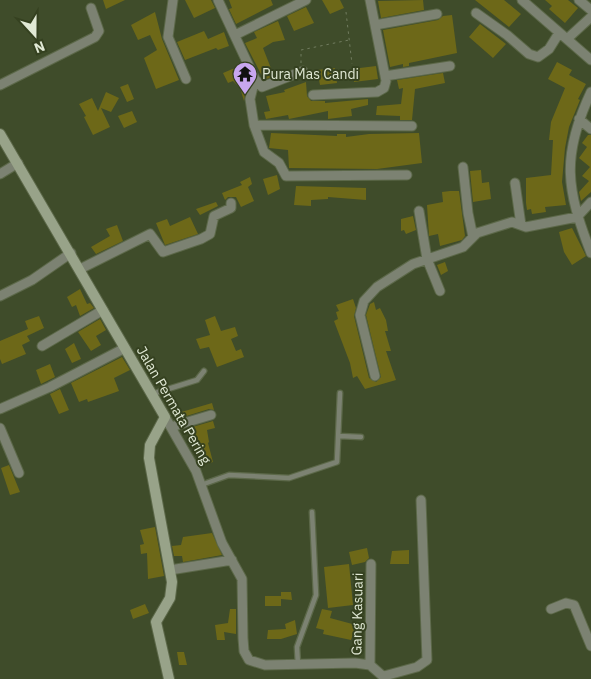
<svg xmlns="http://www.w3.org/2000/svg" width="591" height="679" font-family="'IBM Plex Sans',sans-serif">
  <rect width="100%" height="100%" fill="#3f4c2a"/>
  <path fill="#6d6818" d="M103,0H125L106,9Z
    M185,0H211L215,8L194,18Z
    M229,0H271L273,5L236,24L229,9L232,8Z
    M322,0H340L344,8L330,14Z
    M423,0L424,10L381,18L378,1Z
    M475,0H504L521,14L509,27Z
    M545,0H568L578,8L565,23L549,9L552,6Z
    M306,7L314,23L294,31L287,16Z
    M155,12L162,39L179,80L156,89L144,58L157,50L150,35L138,40L131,25Z
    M452,15L457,53L409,63V66L403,67V64L390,67L383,30L438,20L443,16Z
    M278,21L285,40L273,42L263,48L274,76L264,80L245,43L257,38L254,32Z
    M480,24L506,44L493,58L469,37Z
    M204,31L208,39L224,32L229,46L218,50L216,48L185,60L177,42Z
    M557,62L572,70L569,75L586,84L578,99L580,100L569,127L565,148L562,182L566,205L545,207L546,212L532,214L531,209L527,210L526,203V178L551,175L553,140H549L551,122L565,88L548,79Z
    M242,65L248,80L244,101L240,88L233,81L228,83L223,73Z
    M376,66L378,79L354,82L352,69Z
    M335,68L337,83L320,85L317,70Z
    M443,73L445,83L415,89L412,120H400V116L376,115L377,106L401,104L403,88L399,89L397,80Z
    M306,82L307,96L311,101H325V103L368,99V105L351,109L352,116L328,119V111L289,119L288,115L266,119L264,112L270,111L266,96L285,92L284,90Z
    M128,84L134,99L127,102L120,87Z
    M106,92L119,98L111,112L101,108L110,127L93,135L84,117L86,116L79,104L92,98L98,111Z
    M132,111L137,122L124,128L118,116Z
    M271,133L337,136V134H346V137L369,134L419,133L422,163L377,169L289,168L288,150L269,148Z
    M588,135H591V192L581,201L579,192L589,181L582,176L590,167L579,158L587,147L582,143Z
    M481,170L482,183L489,182L491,199L473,202L470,171Z
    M277,175L280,189L268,195L263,179Z
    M250,177L252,184L248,187L254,201L241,207L236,197H228L225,200L222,193L242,185L240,182Z
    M296,186L366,188V200L328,197V199L311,200V206L294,205Z
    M450,191H459L465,236L462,240L440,246L438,234L429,236L427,205L443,202L442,192Z
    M216,202L218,206L200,215L196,209Z
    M413,216L416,230L406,234L404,230L401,231V219Z
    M190,217L198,234L165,245L156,223L167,219L170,226Z
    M117,225L123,241L96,254L91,247L110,236L106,229Z
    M572,228L586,256L572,265L564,252L559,232Z
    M445,262L448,271L441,275L437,265Z
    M80,289L87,304L90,303L94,308L80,316L76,305L72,307L67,297Z
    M353,299L356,308L354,316L369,378L376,382L381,377L366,315L370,304L374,302L376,310L380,308L386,320L388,331H385L391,351H386L396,380L365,389L357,376L353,378L350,363L334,321L338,319L336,312L339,311L336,305Z
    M39,316L44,328L27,336L30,341L22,345L26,354L2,364L0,359V341L28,329L25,321Z
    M215,316L221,331L235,327L238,336L231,339L236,351L241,349L244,357L217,367L209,347L200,349L196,339L210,335L205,320Z
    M100,319L106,330L96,336L101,345L91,351L78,332Z
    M74,343L81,359L72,363L65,349Z
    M122,357L130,370L114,378L119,391L88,402L87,399L79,402L71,383Z
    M50,364L55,377L41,384L36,370Z
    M60,389L69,410L59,414L50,394Z
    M212,403L214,410L209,409L180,418L178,413Z
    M213,421L215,428L207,430L209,442L208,443L213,462L200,466L189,428Z
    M9,465L20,492L10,495L1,468Z
    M155,527L164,576L148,579L147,553L141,554L140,545L144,544L140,530Z
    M212,533L222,555L183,562L182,556H174L172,546L181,545L183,537Z
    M367,548L369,558L365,562L352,565L349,552Z
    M409,550V564H390L392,551Z
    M349,564L353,605L328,608L324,567Z
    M281,592H291L292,600L281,599V606H265V596H281Z
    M145,604L149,613L133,619L130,610Z
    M230,609H236V634L224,632L225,640H217L215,625L228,623Z
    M322,609L332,611L330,618L356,625L351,640L323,634L324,630L316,628Z
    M295,620L297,634L281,639H267L268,630L286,629L285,624Z
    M177,652H184L187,665H179Z"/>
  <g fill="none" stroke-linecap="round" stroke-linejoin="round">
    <defs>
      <path id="lane" d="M152,394L197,380L204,371
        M339,436L361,437
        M201,485L229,475L289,478L337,462L340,393
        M298,665L297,647L316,595L312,512"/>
      <path id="street" d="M173,0L168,37L186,79
        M218,0L255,79L262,87L303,71
        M522,0L591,60
        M579,0L591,10
        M476,13L507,35L529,54L538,57L549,49L559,33
        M375,25L437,14
        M235,35L306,0
        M567,39L591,17
        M385,76L450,66
        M255,79L250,99L254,125L264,152L279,163L286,176L407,175
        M0,85L95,37L99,31L91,8
        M591,92C561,156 566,189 591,253
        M313,95L377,92L384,88L386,81L370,0
        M579,119L591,129
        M254,125L412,126
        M463,167L468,213L473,237
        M0,174L18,163
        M515,183L521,225
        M419,211L427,259L440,291
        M80,269L150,234L163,252L201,239L210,234L214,216L231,208V203
        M0,296L32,280L71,253
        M42,346L103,310
        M375,376L360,315L364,301L377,287L413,264L463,247L477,233L512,222L526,227L577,217L591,202
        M0,409L50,387L125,348
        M165,417L196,471L222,543L242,579L243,638L244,651L249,660L265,665L355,663L370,665L386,679
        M171,427L211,415
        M0,428L19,473
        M170,570L232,560
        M551,609L566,603L574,605L591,646
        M370,665L371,564
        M384,676L417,667L427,660L421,500"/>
      <path id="secondary" d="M0,134L165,417L150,445L149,458L172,582L170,598L156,622L169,679"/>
    </defs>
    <use href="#lane" stroke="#5c6849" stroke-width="7"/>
    <use href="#street" stroke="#5c6849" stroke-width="11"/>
    <use href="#secondary" stroke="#5c6849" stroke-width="12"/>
    <path stroke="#717c5f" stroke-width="1" stroke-dasharray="2.5 4" stroke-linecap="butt" d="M346,12L352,64
      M301,63V50L349,40"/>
    <use href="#lane" stroke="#7c8272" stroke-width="4.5"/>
    <use href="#street" stroke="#7c8272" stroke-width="9"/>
    <use href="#secondary" stroke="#98a389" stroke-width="10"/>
  </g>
  <defs>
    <symbol id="temple-pin" viewBox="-11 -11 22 30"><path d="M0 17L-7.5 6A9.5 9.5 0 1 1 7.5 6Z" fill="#c8a6ef" stroke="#354120"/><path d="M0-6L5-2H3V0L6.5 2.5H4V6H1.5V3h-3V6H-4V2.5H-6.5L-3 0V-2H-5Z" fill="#111"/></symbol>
  </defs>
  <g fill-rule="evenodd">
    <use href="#temple-pin" x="231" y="60" width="28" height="38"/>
  </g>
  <g text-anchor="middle" stroke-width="4" stroke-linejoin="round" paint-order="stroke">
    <g font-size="14" fill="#e1e9d5" stroke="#354120" text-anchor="start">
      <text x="262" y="79">Pura Mas Candi</text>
    </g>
    <g font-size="14" fill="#e1e9d5" stroke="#354120">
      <text transform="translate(174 405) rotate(60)" y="5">Jalan Permata Pering</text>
      <text transform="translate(357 614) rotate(-89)" y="5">Gang Kasuari</text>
    </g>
  </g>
  <g transform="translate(35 35) rotate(159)" stroke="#354120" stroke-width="4" paint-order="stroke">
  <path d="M0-4L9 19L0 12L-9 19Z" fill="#e1e9d5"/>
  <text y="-8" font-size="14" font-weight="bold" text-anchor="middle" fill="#e1e9d5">N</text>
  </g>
</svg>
